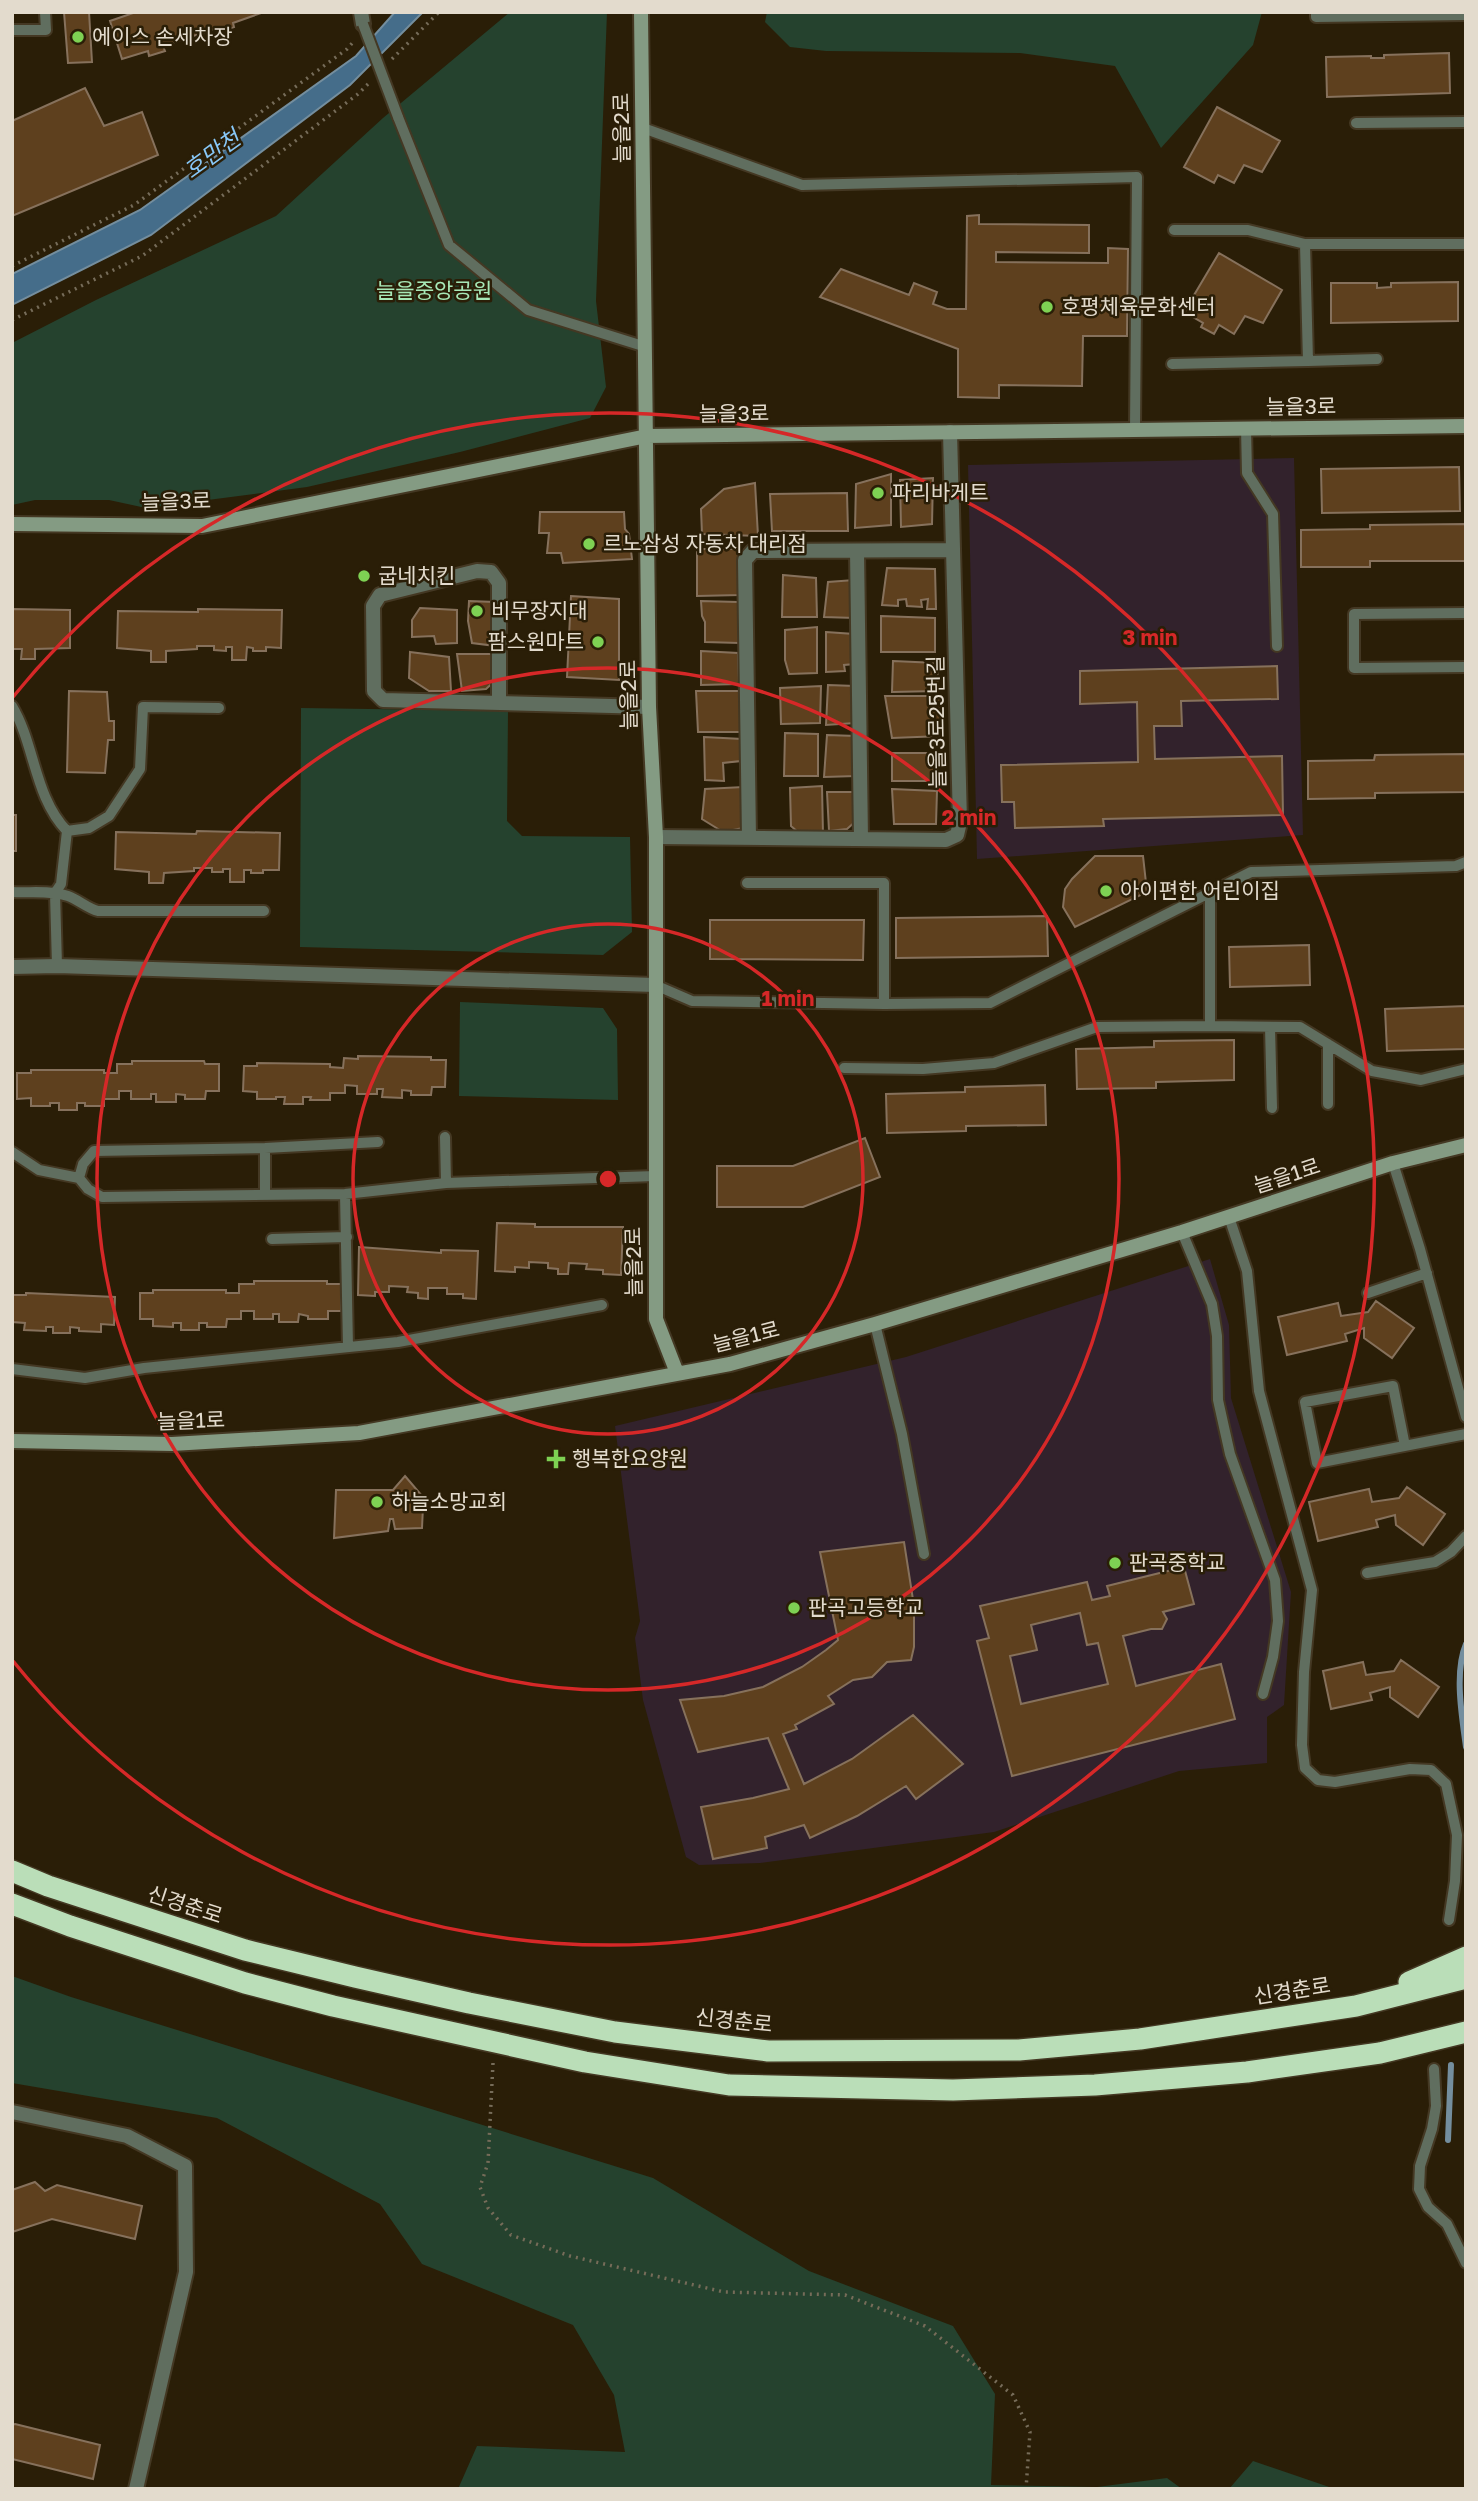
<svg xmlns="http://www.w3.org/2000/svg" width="1478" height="2501" font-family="'Golos Text','Noto Sans KR',sans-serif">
  <rect width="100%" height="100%" fill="#2a1e07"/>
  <path fill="#32222c" d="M1294,458L1303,835L977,859L968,465Z
    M1210,1259L1229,1325L1231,1398L1291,1592L1284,1705L1267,1717V1763L1179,1771L994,1832L760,1863L699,1865L686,1857L643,1700L635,1638L640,1621L615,1426L906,1357Z"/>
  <path fill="#25422e" d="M510,12H607L596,301L606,387L590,418L460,452L307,487L146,508L109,500H35L12,505V343L96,300L276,216L383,118Z
    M767,12H1262L1253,45L1161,148L1115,66L1020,53L826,51L790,47L765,22Z
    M301,708L508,711L507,821L522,836L630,837L632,932L603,955L300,947Z
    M460,1002L603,1008L617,1029L618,1100L459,1096Z
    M12,1976L71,1997L653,2178L809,2271L953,2326L995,2394L991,2485L1097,2487L1167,2478L1182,2489H458L477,2446L625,2452L614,2395L573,2325L422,2264L380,2204L217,2118L12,2083Z
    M1253,2461L1335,2489H1229Z"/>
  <path fill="#456d8a" stroke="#748e9e" stroke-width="2" d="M395,12H423L350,85L151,235L12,305V274L140,210L356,56Z"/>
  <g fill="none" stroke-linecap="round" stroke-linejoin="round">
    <path stroke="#748e9e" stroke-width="6" d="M1466,1644C1454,1672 1462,1717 1466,1747
      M1448,2140L1451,2065"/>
  </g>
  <path fill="#5e401e" stroke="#86715c" stroke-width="2" fill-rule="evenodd" d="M64,12H89L92,62L68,63Z
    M136,12H264L233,23L234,27L218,32L217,28L163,46L165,51L149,56L148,51L122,59L110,21Z
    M1449,53L1450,93L1327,97L1326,57L1371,56V58H1384V55Z
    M85,88L104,126L142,112L158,155L12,216V121Z
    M1217,107L1280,141L1262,172L1244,165L1234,183L1218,175L1214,183L1184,167Z
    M979,215V224L1089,225V253L996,252V262L1108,263V248L1128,249L1127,336H1083L1082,386L999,385V398L958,397V349L820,297L841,269L909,295L914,283L937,292L933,304L947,309H966L967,216Z
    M1219,253L1282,290L1263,323L1245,316L1234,334L1219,325L1214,334L1201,327L1203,323L1184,312Z
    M1458,282V321L1331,323V283H1377V288L1391,287V283Z
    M1459,467L1460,511L1322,513L1321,469Z
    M891,474V525L855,528L856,484Z
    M933,478L932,524L901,527L900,480Z
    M755,483L758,536L702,534L701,509L724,489Z
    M847,493L848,531H772L770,494Z
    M540,512H624L625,529L629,534L632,559L563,563L561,553H547L549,533H539Z
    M1466,524V561H1370V567H1301V530L1370,529V525Z
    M697,549H741L740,595L697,596Z
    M887,568L935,569L936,609H927L928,599L921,600L922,607L907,606L906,599L898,600V606L882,605Z
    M783,575L816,578L817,617H782Z
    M854,580L855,618L824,617L828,582Z
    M571,596L619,599V680L567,677Z
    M469,601L495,602L496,646L472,643L468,621Z
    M701,601L738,602L739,643L705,642V622L702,616Z
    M420,608L457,610V643L436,644L434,636L412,637V620Z
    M12,609L70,610V648L35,649V659H21L22,649H12Z
    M198,609L282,610L281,648L266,647V651H253V648L247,647L246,660H232V647H226V651L214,650V646H197V649L166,651V662H151V651L117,648L118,611L198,612Z
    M881,616L935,618V652H881Z
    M817,627V673L789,674L785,660V630Z
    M826,632L854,634L855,664L844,665L845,671L826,672Z
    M701,651L738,653L739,684L701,685Z
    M410,652L449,657L451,691H429L409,678Z
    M457,654H494L497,679L486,689L462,691Z
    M893,661L937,663L938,691L892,692Z
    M1277,666L1278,699L1181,701L1182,726H1154L1155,759L1282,756L1283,815L1103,819L1104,826L1015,828L1014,802H1002L1001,765L1138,762L1137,702L1080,704V671Z
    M828,685L855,686V723L826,725Z
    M821,686L820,723L781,724L780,688Z
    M69,691L107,692L109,721H114V740H108L105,773L67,772Z
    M696,691H741L742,732H698Z
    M885,696H942V736L892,738Z
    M785,733L818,734V776H784Z
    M827,735L856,736V776L824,777Z
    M704,737L742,739L741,761L723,763L724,781L705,780Z
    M892,753H936L937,781H892Z
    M1466,754V792L1375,793V798L1308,799V761L1374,760L1375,755Z
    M822,786L823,834L799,833L791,826L790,788Z
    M743,787V828L723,832L702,819L705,789Z
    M892,789L937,791L936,824H894Z
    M827,792H858L857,820L847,829L829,831Z
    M12,815H16V851H12Z
    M197,831L280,833L279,870H263V873H251V870H244V882H230V869H223V872H212V868H194V871L164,873L163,883H149V872L115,869L116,832L196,834Z
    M1095,856H1143L1147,892L1075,927L1063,907L1065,889L1072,879Z
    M1047,916L1048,956L896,958V918Z
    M710,920H864L863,960L710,959Z
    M1309,945L1310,985L1230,987L1229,947Z
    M1466,1006V1049L1387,1051L1385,1009Z
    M1234,1040V1080L1156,1082V1088L1077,1089L1076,1049L1154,1047V1041Z
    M358,1056L431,1057V1060H446L445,1087H432L431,1095H411V1091L402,1090V1098L382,1097L383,1089H377V1094H357V1086L345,1085V1093H330V1100H310L311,1097H303V1104H284L285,1097H276V1099H257V1092L243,1091L244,1066H257V1063L330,1064V1067L343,1068L344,1058L358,1059Z
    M132,1061H204L205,1064H219V1091H206L205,1099H185V1095L176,1094V1102H156V1094H151V1099H131V1091H119V1099H104V1106H85V1103H77V1110H59V1103H50V1106H31V1098L17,1099V1073H31V1070H104V1073H117V1064H132Z
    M1045,1085L1046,1125L966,1126V1131L887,1133L886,1094L965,1092V1087Z
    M865,1138L880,1177L803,1207H717V1166H793Z
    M497,1223L535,1224V1227H623L621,1275L603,1274V1270L586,1269L587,1264L569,1263L568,1274H558V1269L548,1268V1263L529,1262V1268L515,1267V1272L495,1271Z
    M359,1247L441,1253V1250L478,1251L476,1299L463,1298V1294H447V1288H428V1299L418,1298V1293L407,1292L408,1287L389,1286V1292H375V1296L358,1295Z
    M254,1281H327V1284H341V1311H328V1319H308V1316L299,1314L298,1322H279V1314H273V1319H254V1311H241V1319H227L226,1327H207V1323H199V1330H181V1323H173V1327L153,1326V1319H140V1293H153V1290H226V1293H239V1284H254Z
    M26,1293L115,1297L114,1325L101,1324V1332L79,1331V1328L70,1327V1333H53V1327H46V1331L24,1330L25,1323L12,1322V1295H26Z
    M1376,1301L1414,1328L1392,1358L1364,1338V1328L1345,1334L1347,1341L1287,1355L1278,1317L1338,1303L1341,1316L1368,1312Z
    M405,1476L423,1497L414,1508L423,1507L422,1528L395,1529L393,1519H390L388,1531L334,1538L336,1490H393Z
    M1407,1487L1445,1514L1423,1545L1396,1525L1395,1515L1376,1520L1378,1527L1318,1541L1309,1502L1369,1489L1372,1502L1399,1498Z
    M904,1542L914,1606V1647L911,1660L887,1662L872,1677L853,1680L828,1696L834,1704L795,1725L797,1729L783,1734L804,1784L852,1759L913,1715L963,1764L916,1799L906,1786L857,1816L810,1838L804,1825L765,1837L767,1848L713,1859L701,1807L753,1798L789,1789L768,1738L698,1752L680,1700L724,1696L763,1687L802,1667L826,1650L838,1640L820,1552Z
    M1184,1567L1194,1604L1163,1612L1167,1619L1162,1629H1151L1123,1636L1136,1686L1221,1664L1235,1719L1012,1776L977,1641L989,1638L980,1606L1087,1582L1092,1600L1110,1596L1107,1586ZM1080,1613L1087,1645L1098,1643L1108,1684L1021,1704L1010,1656L1037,1650L1031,1625Z
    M1401,1660L1439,1687L1418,1717L1390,1697V1687L1370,1693L1372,1700L1331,1709L1323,1671L1363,1662L1366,1675L1394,1671Z
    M35,2182L45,2191L57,2185L142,2206L135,2239L52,2219L12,2232V2190Z
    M15,2424L100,2445L93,2479L12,2459V2425Z"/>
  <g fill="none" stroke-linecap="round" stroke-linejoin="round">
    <defs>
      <path id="lane" d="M1316,12V17L1466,15
        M12,30H46L45,12
        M398,117L449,245L528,310L646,347
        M1356,123L1466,122
        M643,128L802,185L1137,177L1135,430
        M1174,230H1248L1305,244
        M1377,359L1308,361L1305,244H1466
        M1172,364L1308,361
        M1246,428L1247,473L1273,514L1277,646
        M1466,613L1354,614V668L1466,667
        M12,706C35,744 34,797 67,831
        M747,883H884V1004
        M1210,890V1026L1300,1027L1372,1071L1421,1080L1466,1069
        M12,892C30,893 51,890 68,896C79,900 87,908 98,911H264
        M57,966L55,893L61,884L67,831L89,828L109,816L140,769L143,707L219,708
        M655,985L692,1001L884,1004L990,1003L1251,872L1456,866L1466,862
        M1270,1027L1272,1108
        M844,1068L923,1069L994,1063L1097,1027L1210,1026
        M1328,1104V1044
        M445,1137L446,1183
        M265,1148V1195
        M12,1152L39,1170L79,1178L88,1189L102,1197L345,1194L446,1183L655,1176
        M1393,1163L1420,1249L1466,1417
        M79,1178L83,1164L94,1151L265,1148L378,1142
        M345,1194L348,1347
        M1229,1217L1247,1271L1259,1391L1312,1590L1304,1672L1302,1745L1305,1768L1318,1780L1335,1782L1410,1769L1431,1770L1446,1784L1457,1835L1455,1881L1449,1920
        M1182,1232L1212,1304L1217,1336L1218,1400L1230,1454L1275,1580L1278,1621L1273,1657L1263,1694
        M272,1239L347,1237
        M1368,1293L1427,1273
        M875,1324L902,1434L924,1554
        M12,1369L85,1378L144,1368L398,1342L602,1305
        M1405,1446L1393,1386L1305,1402L1317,1463L1466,1434
        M1367,1573L1435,1562L1451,1552L1466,1536
        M1434,2069L1436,2106L1432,2129L1420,2166L1419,2189L1428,2207L1447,2224L1466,2263"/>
      <path id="street" d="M361,12L363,24
        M857,551L861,839
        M499,703V583L491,572L477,571L380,595L373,606L374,691L383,700L649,707
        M656,837L946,840L957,835L960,822L950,432
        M749,838L745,560L753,551L953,550
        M12,967L57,966L655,985
        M12,2112L127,2136L185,2166L186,2272L136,2489"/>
      <path id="secondary" d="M641,12L649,707L656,837V1319L677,1373
        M12,524L202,526L647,436L1466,426
        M12,1441L172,1444L359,1433L730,1364L875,1324L1182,1232L1393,1163L1466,1145"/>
      <path id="highway" d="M12,1871L48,1886L245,1950L355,1977L469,2003L615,2032L768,2051L1019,2050L1140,2039L1356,2006L1466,1978
        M12,1904L70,1926L245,1983L333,2006L585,2062L729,2085L953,2090L1095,2085L1247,2072L1380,2053L1466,2032
        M1409,1982L1466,1957"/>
    </defs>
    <use href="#lane" stroke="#443823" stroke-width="14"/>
    <use href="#street" stroke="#443823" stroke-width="18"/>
    <use href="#secondary" stroke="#443823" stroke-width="18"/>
    <use href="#highway" stroke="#443823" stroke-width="24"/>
    <path stroke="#766c59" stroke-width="3.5" stroke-dasharray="2 5" stroke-linecap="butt" d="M392,59L439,12
      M12,266L134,205L347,49L354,41
      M12,320L142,256L358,94L370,82
      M493,2063L488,2163L480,2187L488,2208L511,2235L570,2256L724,2292L845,2295L925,2326L1013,2395L1030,2432L1026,2489"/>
    <use href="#lane" stroke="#606e5f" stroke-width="10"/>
    <use href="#street" stroke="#606e5f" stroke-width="14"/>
    <use href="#secondary" stroke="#849b83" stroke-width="14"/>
    <use href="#highway" stroke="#badeb8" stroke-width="21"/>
    <defs>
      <path id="lane-bridge" d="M363,24L398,117"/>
    </defs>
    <use href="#lane-bridge" stroke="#443823" stroke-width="14" stroke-linecap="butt"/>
    <use href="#lane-bridge" stroke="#606e5f" stroke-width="10"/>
  </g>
  <g fill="none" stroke="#d62828" stroke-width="3.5">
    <circle cx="608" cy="1179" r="255"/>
    <circle cx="608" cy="1179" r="511"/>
    <path d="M13 697A766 766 0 1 1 13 1661"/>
  </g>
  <g fill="#7ed153" stroke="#2a1e07" stroke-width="2.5">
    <circle cx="78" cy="37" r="7"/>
    <circle cx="1047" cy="307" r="7"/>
    <circle cx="878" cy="493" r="7"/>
    <circle cx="589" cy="544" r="7"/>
    <circle cx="364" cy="576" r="7"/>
    <circle cx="477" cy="611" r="7"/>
    <circle cx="598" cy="642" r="7"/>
    <circle cx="1106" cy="891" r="7"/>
    <path d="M552.5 1448.5h7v7h7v7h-7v7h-7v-7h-7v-7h7z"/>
    <circle cx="377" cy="1502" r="7"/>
    <circle cx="1115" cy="1563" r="7"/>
    <circle cx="794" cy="1608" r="7"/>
  </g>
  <g text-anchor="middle" stroke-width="5" stroke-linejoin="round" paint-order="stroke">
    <g font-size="21" fill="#e3dbcd" stroke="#2a1e07" text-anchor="start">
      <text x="92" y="44">에이스 손세차장</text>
      <text x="1061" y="314">호평체육문화센터</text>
      <text x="892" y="500">파리바게트</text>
      <text x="603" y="551">르노삼성 자동차 대리점</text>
      <text x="378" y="583">굽네치킨</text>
      <text x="491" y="618">비무장지대</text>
      <text x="584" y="649" text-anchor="end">팜스원마트</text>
      <text x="1120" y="898">아이편한 어린이집</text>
      <text x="572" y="1466">행복한요양원</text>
      <text x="391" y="1509">하늘소망교회</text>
      <text x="1129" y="1570">판곡중학교</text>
      <text x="808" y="1615">판곡고등학교</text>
    </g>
    <g font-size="21" fill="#e3dbcd" stroke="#2a1e07">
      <text transform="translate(622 128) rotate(-91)" y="7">늘을2로</text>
      <text transform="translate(1301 407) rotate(-1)" y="7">늘을3로</text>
      <text transform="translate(734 414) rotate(-1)" y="7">늘을3로</text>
      <text transform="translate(176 502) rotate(-2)" y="7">늘을3로</text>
      <text transform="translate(629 695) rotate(-91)" y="7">늘을2로</text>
      <text transform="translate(937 722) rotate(-91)" y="7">늘을3로25번길</text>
      <text transform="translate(1287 1176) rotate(-18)" y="7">늘을1로</text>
      <text transform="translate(634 1262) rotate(-91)" y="7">늘을2로</text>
      <text transform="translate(746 1337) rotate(-14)" y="7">늘을1로</text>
      <text transform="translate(191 1421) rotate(-2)" y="7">늘을1로</text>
      <text transform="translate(185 1905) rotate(18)" y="7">신경춘로</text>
      <text transform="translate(1292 1991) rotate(-9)" y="7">신경춘로</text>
      <text transform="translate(734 2021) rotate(6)" y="7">신경춘로</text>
    </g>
    <g font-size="21" fill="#a7e8b7" stroke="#2a1e07">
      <text x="434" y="298">늘을중앙공원</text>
    </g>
    <g font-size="23" font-style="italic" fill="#88c8f8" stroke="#2a1e07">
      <text transform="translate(212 154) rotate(-36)" y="8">호만천</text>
    </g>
  </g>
  <circle cx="608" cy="1179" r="10" fill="#d62828" stroke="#2a1e07" stroke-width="3.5"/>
  <g font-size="21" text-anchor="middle" font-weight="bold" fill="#d62828" stroke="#2a1e07" stroke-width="5" stroke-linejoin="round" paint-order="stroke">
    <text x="1150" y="645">3 min</text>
    <text x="969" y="825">2 min</text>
    <text x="788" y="1006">1 min</text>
  </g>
  <rect width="1478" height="2501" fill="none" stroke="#e3dbcd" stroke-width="28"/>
</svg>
